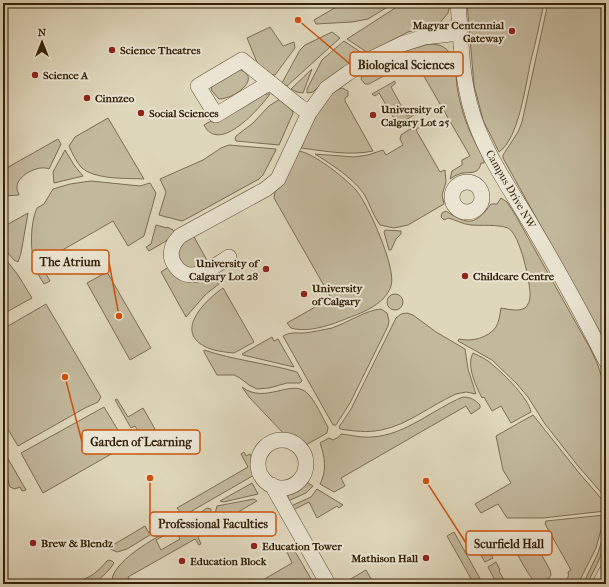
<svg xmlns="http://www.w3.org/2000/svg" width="609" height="587" font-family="'IM FELL French Canon',serif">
  <rect width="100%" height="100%" fill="#dfd7bb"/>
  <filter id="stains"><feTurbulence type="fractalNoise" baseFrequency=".005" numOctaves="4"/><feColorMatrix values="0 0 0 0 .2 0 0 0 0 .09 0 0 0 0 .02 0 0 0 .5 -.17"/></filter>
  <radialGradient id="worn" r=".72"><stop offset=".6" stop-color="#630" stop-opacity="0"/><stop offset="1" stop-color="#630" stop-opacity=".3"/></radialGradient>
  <path fill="#c2b89c" stroke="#7c6c52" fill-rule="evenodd" d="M343,3H394L368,19L352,22L316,24L314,20Z
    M403,3H450L448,13L439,24L408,32L368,53L347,39Z
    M467,3H544C540,22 536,41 531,60C526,82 519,139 499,152L483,120L474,85Z
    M548,3H606V343L503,158V155L518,132L522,122Z
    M270,27L283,46L294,42L295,48L275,75H268L259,67L247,38Z
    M332,32L340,38L287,86L282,83L300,50L305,45Z
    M344,41L365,55C346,66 328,76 313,92L307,93V89L322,60Z
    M429,44C438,44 446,46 450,54C456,63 456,76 457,87C460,104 465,122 473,138C476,145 481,153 484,160V163H481C479,174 472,172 463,173C458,174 454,176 450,179L452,171L462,165V160L470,156L414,59L394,70L382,62L405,51Z
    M379,64L391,72L369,84H365L361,79L363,73Z
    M238,69C264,77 235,99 219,99L212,91L211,87Z
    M312,69L303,93L297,92L291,89Z
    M395,81V84L391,87L407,116L413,114L414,115L393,128L392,125L396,122L379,93L375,96L372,94Z
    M342,88L348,91V96L345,98V101L373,151C349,156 325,151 301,148C309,131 323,93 342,88Z
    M266,94H270C260,108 219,155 204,125L253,97Z
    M280,99L291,108L293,113L279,145L236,141L235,139L236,136L253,123L269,106Z
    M108,118L144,179C127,178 94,180 81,167C76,161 72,153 69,146L75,137Z
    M418,124L421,126L416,130L440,172L445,170L446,182L442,195L444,204L408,225L394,228L380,225C373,216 370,204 364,194C352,177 332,165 315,154L354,157L368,155L383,150L386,155L403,145L400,139L401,135Z
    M58,139L61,144L49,169C39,164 15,176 17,189C17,190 19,194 19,195L3,196V170Z
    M229,145L276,149V150L263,175L259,179L190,217L182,221L159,215L166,192L160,179L203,160L221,148Z
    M65,150L74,165L83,176L54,183L53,172Z
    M298,151C313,152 346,179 356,190C368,204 397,269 391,286C385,304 364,312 348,318C331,325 309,333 291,328L287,323L331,298L274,198L275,192Z
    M91,181L140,186L150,183L156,193L144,236L128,246L113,221L40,263L50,281L44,284C41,279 37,273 35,267C30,251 30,223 37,208L44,204L53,189L70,184Z
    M501,198L507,202L516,216L590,348L597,363L606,389V498L578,466L545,424L528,397L517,384L492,360L458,341L459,339C472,342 488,338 496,327C499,322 500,314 501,308C508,309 518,312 525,308C528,305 530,301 530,297C531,284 520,234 508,228C497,224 482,226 471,225C462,224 456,220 448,218L444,220L441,217L442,213L446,211C469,226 475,225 491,204H497Z
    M28,213L21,253L18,262L14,260L3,247V227Z
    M156,225L167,228V227L173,230L174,233L166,241L149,251L146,247L151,244Z
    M385,230L401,231V234L396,239L391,250H389L384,232Z
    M193,235L209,264L190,271L178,260L179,246Z
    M3,256L18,275L32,298L3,314Z
    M170,266L213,270L220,283L205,295L186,317L161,272Z
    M107,272L151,348L130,360L87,283Z
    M223,288L254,342L234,353C224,352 213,351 204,346C174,330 207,299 223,288Z
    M387 302a8 8 0 1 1 16 0a8 8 0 1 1-16 0Z
    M46,304L101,397L98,402L85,408L18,446L3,421V329Z
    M381,309L387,313L389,321L388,326L350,403L336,425H333L283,336C290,332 296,333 304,333C313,332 322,330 332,328C347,323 366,310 381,309Z
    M407,313L413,315L436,332L465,349L468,369L476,394L466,392L456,394C431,405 408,425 381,430C367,433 354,431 340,429L339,427L351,409L396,318L401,314Z
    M272,337L274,341L278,339L294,367L243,355L242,354Z
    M204,350C234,360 264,363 294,371L297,372L302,381L300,383H287L269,388L257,389L249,385L240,378L234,375H217L204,352Z
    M473,353C480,356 488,360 494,366C504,374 529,399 531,412L511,423L501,406L492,411L484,397L482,398C476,386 466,366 473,353Z
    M242,387C265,405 292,378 307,393C315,400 322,417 328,427L327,433L304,446C299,440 293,436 285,435L249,397Z
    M463,397C471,397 475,400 480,405V408L471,414L466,406L341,478L345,486L334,492L320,484C327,471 325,457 320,443L329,438L333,440L339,437L341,434C351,435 362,438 372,437C406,435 433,409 463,397Z
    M117,399L128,417L143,408L155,429L141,437L135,426L131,428L115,400Z
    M104,407L127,445L43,493L21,453Z
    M533,415L580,474L606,504L605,511L543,518H507L498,504L481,513L475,504L511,483L503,470L496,436Z
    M3,450L26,490L22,491L20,487L15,489L10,487L3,461Z
    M244,452L246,456L250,454L252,459L256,474L183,516L177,508L248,467L241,454Z
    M303,480L313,486L306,493L288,501V492Z
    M252,483L258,494L224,502L220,501Z
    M317,489L343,505L339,508L337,506L317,518L309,502L293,510L291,506L311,497Z
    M254,499L257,501L219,523V524L212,529V525L217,506Z
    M207,508L211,509V511L208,520L200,524L191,520V519Z
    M168,513L172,521L171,522L127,549L117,552L108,548L145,526L149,533L170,521L167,514Z
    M605,515L596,548L578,584H560C565,581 570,578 568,572L571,570L545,524L546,521Z
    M184,524C190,524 199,528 204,533L198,537L201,544L199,545L195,539L128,577L131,584H112C108,563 158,536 174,528L175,529ZM175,529L180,539L161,550L156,540Z
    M606,527C606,550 597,564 587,584H583L598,553Z
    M454,532L483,584H474L447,536Z
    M480,534L493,558L485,562L471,539Z
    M523,541H529L535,543L550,570L551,575L547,581C543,582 540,584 535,582C531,579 518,557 517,552C517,547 520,545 523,541Z
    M293,548L314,584H256L292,563L287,552Z
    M108,560L112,561L114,563C110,570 97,583 90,584C85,585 79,584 73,584L74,581C90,580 98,571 108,560Z
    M496,562L500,570L499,571L504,580H506L508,584H497L488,567Z
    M366,570L374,584H347L349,580Z"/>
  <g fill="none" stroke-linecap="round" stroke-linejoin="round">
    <defs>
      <path id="minor" d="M458,3C461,37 461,72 470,105C481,148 509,187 532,226C558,270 583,315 606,361
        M269,83L216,115L198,86L242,60L299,106L309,113
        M452 197a15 15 0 1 1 30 0a15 15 0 1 1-30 0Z
        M229,257C219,263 205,274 192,275C178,275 167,259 173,246C174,242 178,239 180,236L266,189L278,179L309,113L327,88L348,73L373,58L402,44L424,37L460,33
        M258 464a24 24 0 1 1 48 0a24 24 0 1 1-48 0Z
        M272,485L328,584
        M600,584L606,572"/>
    </defs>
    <use href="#minor" stroke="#604e34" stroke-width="16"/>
    <use href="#minor" stroke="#eae5d3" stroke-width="15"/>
  </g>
  <g fill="#8f2418" stroke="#eae5d3" stroke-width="1.5">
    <circle cx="512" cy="31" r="4"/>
    <circle cx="112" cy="50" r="4"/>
    <circle cx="35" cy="75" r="4"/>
    <circle cx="87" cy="98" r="4"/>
    <circle cx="141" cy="113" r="4"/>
    <circle cx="373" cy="115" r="4"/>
    <circle cx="266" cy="269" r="4"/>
    <circle cx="465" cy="276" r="4"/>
    <circle cx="304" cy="294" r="4"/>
    <circle cx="33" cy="543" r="4"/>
    <circle cx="254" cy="546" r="4"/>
    <circle cx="426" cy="558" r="4"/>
    <circle cx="182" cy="561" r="4"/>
  </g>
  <g text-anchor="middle" stroke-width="4" stroke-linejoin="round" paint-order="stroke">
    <g font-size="11" font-weight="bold" fill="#352107" stroke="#eae5d3" text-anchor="start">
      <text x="504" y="29" text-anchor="end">Magyar Centennial<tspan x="504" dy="13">Gateway</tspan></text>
      <text x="120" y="54">Science Theatres</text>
      <text x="43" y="79">Science A</text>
      <text x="95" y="102">Cinnzeo</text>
      <text x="381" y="113">University of<tspan x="381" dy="13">Calgary Lot 25</tspan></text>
      <text x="149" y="117">Social Sciences</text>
      <text x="258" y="267" text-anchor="end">University of<tspan x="258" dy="13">Calgary Lot 28</tspan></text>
      <text x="473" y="280">Childcare Centre</text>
      <text x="312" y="292">University<tspan x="312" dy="13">of Calgary</tspan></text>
      <text x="41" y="547">Brew &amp; Blendz</text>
      <text x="262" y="550">Education Tower</text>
      <text x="418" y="562" text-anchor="end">Mathison Hall</text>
      <text x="190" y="565">Education Block</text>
    </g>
    <g font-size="11" fill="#352107" stroke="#eae5d3">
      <text transform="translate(511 189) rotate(60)" y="4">Campus Drive NW</text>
    </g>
  </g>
  <path fill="none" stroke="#cd510b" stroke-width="1.5" d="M298 20L350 64M119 316L109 262M65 377L82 442M150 478L150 524M426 481L466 543"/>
  <g fill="#cd510b" stroke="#eae5d3" stroke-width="1.5">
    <circle cx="298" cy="20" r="4"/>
    <circle cx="119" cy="316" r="4"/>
    <circle cx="65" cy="377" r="4"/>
    <circle cx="150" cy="478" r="4"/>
    <circle cx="426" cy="481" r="4"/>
  </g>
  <g fill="#eae5d3" stroke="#cd510b" stroke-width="1.5">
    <rect x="350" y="52" width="113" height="24" rx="4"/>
    <rect x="32" y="250" width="77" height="24" rx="4"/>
    <rect x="82" y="430" width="118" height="24" rx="4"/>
    <rect x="150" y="512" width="126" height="24" rx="4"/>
    <rect x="466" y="531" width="86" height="24" rx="4"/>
  </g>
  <g font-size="12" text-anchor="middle" font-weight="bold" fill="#352107">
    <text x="406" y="69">Biological Sciences</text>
    <text x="70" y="266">The Atrium</text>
    <text x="141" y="446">Garden of Learning</text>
    <text x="213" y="528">Professional Faculties</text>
    <text x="509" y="548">Scurfield Hall</text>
  </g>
  <rect width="609" height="587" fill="none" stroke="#dfd7bb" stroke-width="16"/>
  <rect x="4" y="4" width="601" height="579" fill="none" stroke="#352107" stroke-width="2"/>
  <rect x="8" y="8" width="593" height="571" fill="none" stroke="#352107"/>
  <g transform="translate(42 42)" stroke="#eae5d3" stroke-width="3" paint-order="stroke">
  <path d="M0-3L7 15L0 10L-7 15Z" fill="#352107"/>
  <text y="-6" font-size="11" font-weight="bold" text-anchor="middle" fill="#352107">N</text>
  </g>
  <rect width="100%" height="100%" filter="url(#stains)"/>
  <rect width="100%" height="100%" fill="url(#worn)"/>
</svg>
